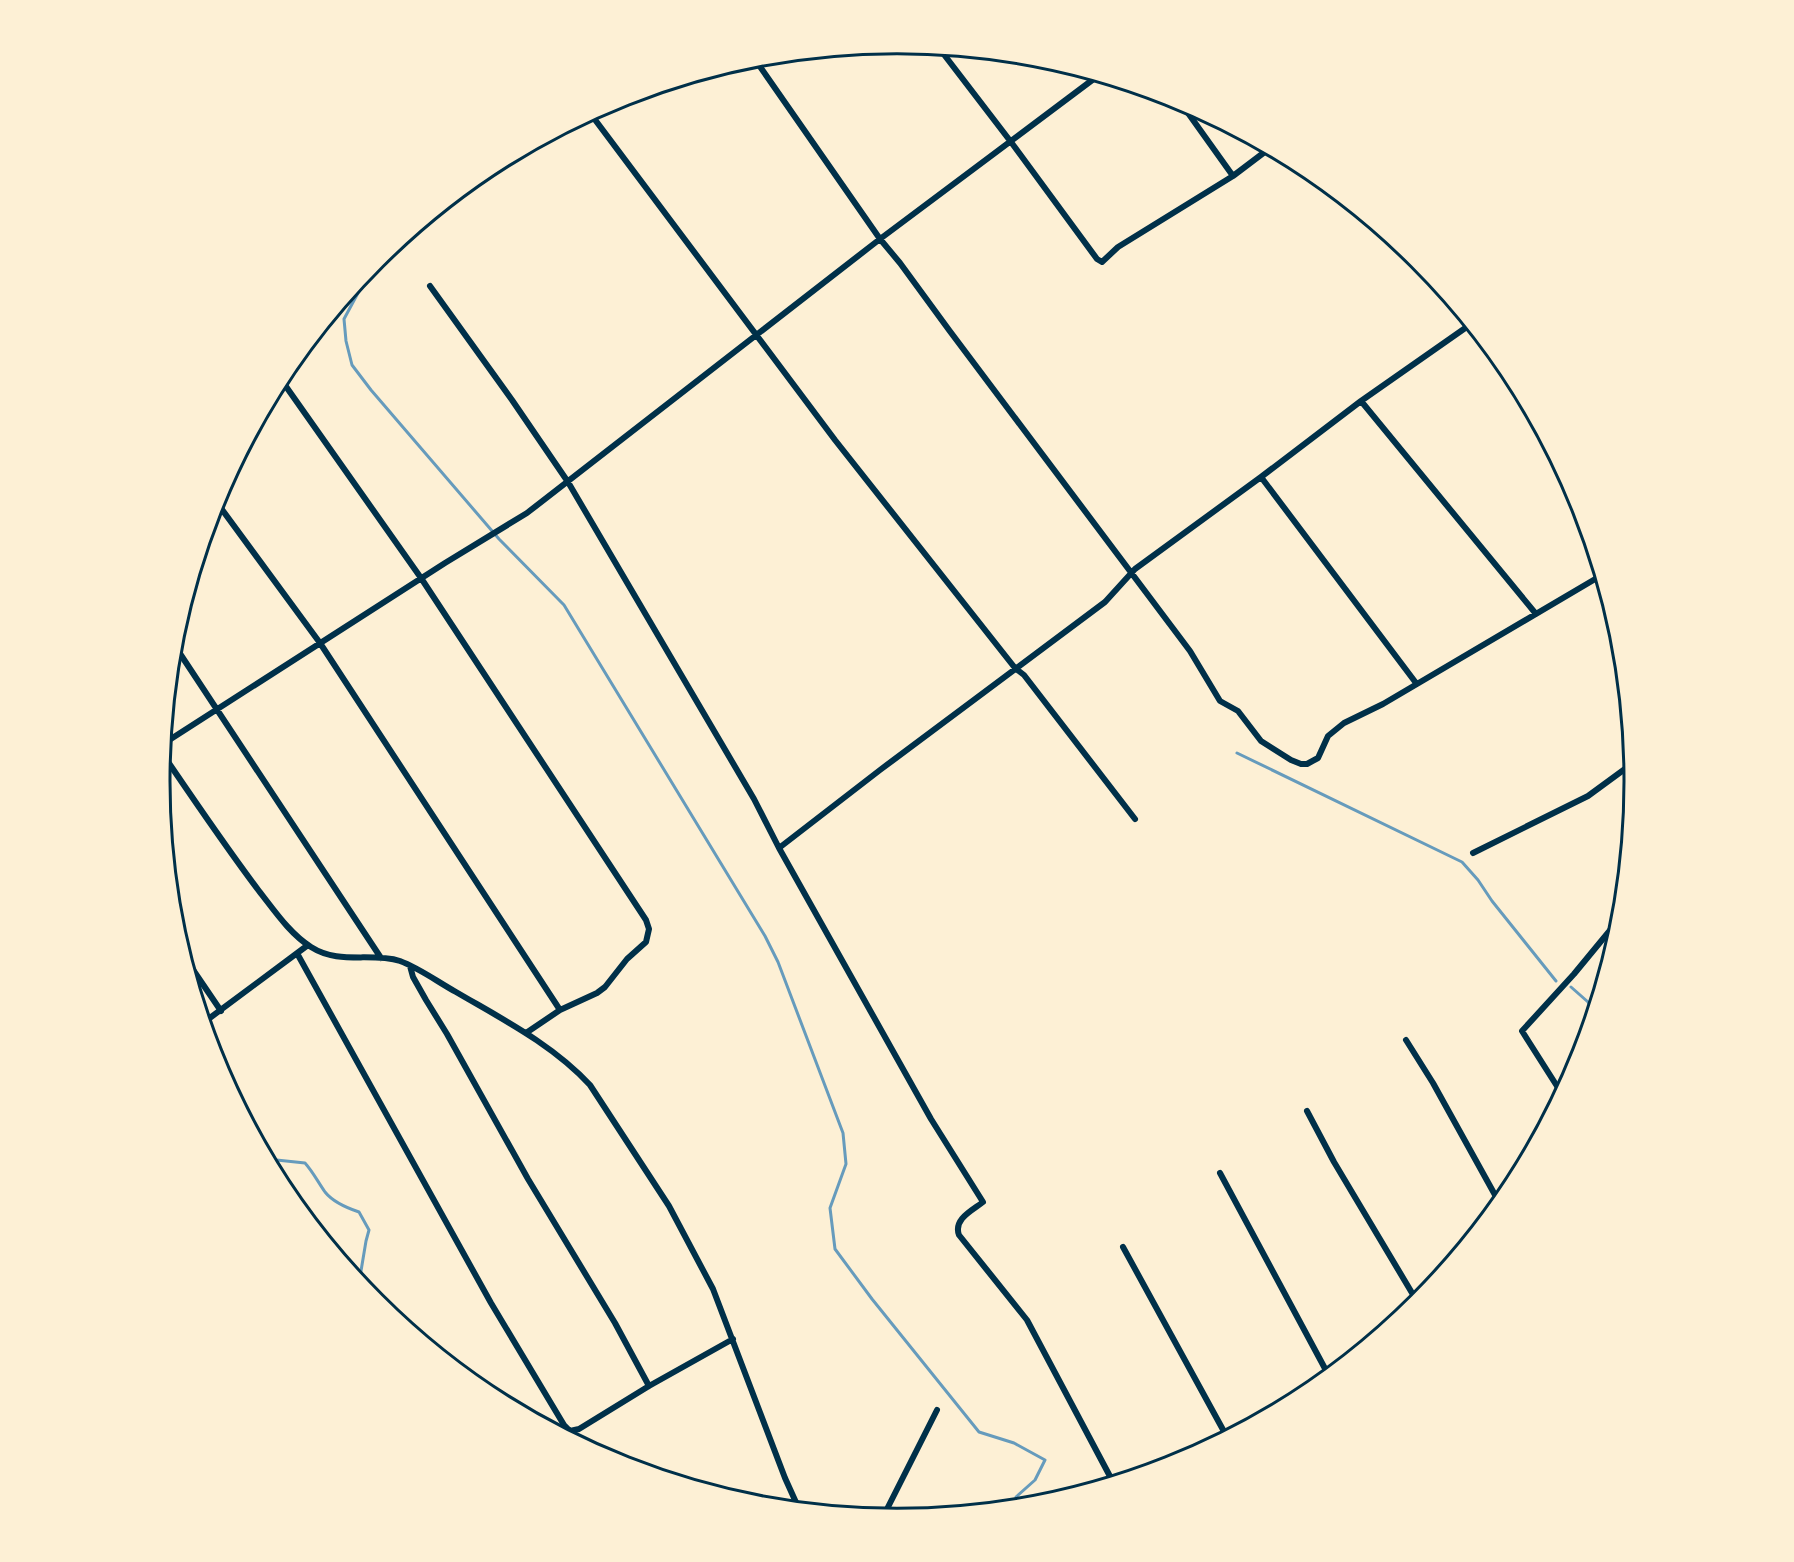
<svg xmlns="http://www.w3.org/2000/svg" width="1794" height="1562" font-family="Rubik,sans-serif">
  <rect width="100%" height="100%" fill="#fdf0d5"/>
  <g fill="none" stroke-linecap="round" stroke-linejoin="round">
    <path stroke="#669bbc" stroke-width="3" d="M385,252L358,293L344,319L346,341L352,365L371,390L499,539L564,605L765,936L778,962L843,1133L846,1164L830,1208L835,1249L872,1299L979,1432L1014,1443L1045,1460L1035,1480L1016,1497L1018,1507
      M1237,753L1462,862L1478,880L1492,901L1556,981
      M1571,987L1588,1002L1594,1012
      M267,1159L305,1163C313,1172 318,1182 325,1192C333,1202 347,1208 359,1212L369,1230L366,1241L359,1283"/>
    <path stroke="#003049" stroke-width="6" d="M939,48L1011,142L1097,259L1102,262L1118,247L1233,176L1270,148
      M754,58L880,239L900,263L949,330L1190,651L1220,701L1238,711L1261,741L1291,760L1301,764H1307L1318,758L1328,736L1344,723L1383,704L1602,575
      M1178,99L1233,176
      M590,113L835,440L1015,668L1024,675L1135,819
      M430,286L512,400L568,482L754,799L779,848L931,1119L983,1202C973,1210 953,1219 959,1235L1027,1320L1113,1482
      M280,378L421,578L646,920L649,929L646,942L627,959L605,987L597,993L560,1010L526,1033
      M1361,401L1536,614
      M1261,477L1416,683
      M215,500L320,643L560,1010
      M173,643L381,958
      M163,744L445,563L527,513L880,239L1099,75
      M162,753C194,800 225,846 259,891C274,910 290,934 311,947C339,965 371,952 400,961C419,968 438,982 456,992C502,1019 552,1044 590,1085L669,1206L713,1289L785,1478L799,1509
      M779,848L880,770L1105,602L1135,569L1261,477L1361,401L1471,324
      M1473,853L1588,796L1633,763
      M183,955L221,1011
      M298,955L491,1303L564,1425L570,1431L579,1429L649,1386L733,1339
      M410,966L413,977L426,1000L447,1034L528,1179L615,1323L649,1386
      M203,1023L308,945
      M1406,1040L1433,1083L1500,1204
      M1562,1094L1522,1031L1574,974L1621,917
      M1307,1111L1334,1162L1418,1303
      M1220,1173L1329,1376
      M1123,1247L1227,1437
      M883,1517L937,1410"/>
  </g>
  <path d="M0 0H1794V1562H0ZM170 781a727 727 0 1 1 1454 0a727 727 0 1 1-1454 0Z" fill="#fdf0d5" fill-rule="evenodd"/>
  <path fill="none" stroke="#003049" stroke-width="3" d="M170 781a727 727 0 1 1 1454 0a727 727 0 1 1-1454 0Z"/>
</svg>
